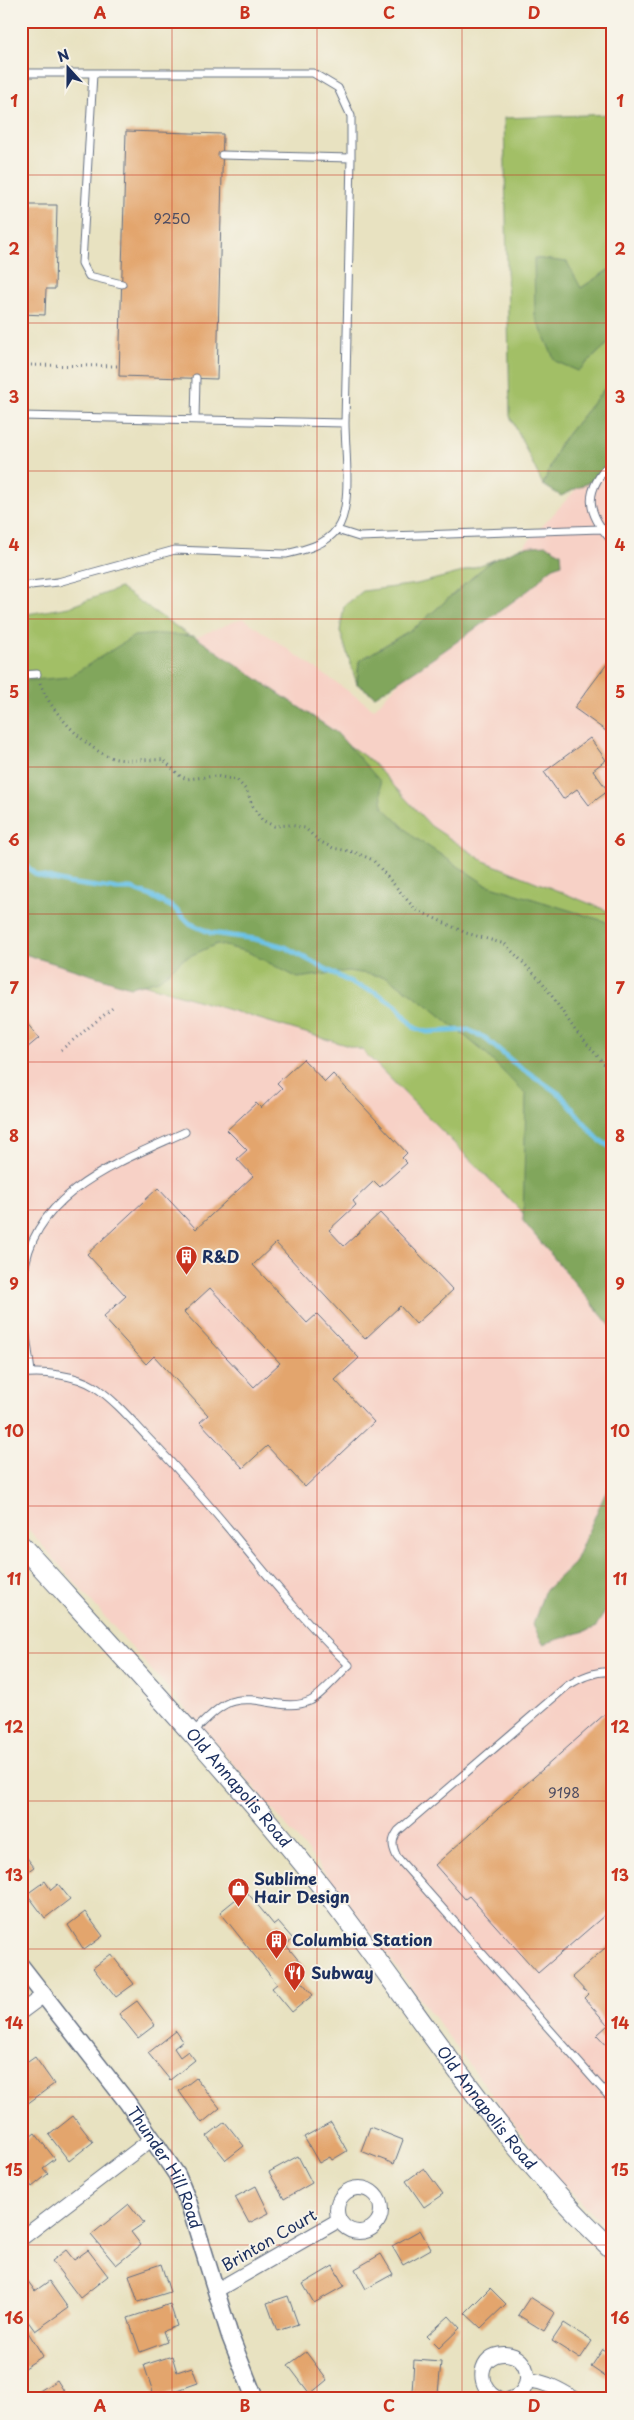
<svg xmlns="http://www.w3.org/2000/svg" width="634" height="2420" font-family="'Playpen Sans',sans-serif">
  <rect width="100%" height="100%" fill="#f7f3e8"/>
  <filter id="ink" filterUnits="userSpaceOnUse"><feTurbulence type="fractalNoise" baseFrequency=".02" numOctaves="2"/><feDisplacementMap in="SourceGraphic" scale="10" xChannelSelector="R" yChannelSelector="G"/><feConvolveMatrix kernelMatrix="1 2 1 2 8 2 1 2 1" color-interpolation-filters="sRGB"/></filter>
  <filter id="wash" filterUnits="userSpaceOnUse"><feTurbulence type="fractalNoise" baseFrequency=".0096" numOctaves="4" result="noise"/><feDisplacementMap in="SourceGraphic" scale="20" xChannelSelector="R" yChannelSelector="G"/><feGaussianBlur stdDeviation="1.12" result="paint"/><feColorMatrix in="noise" values="0 0 0 0 0 0 0 0 0 0 0 0 0 0 0 0 0 1.4 0 .05"/><feComposite in="paint" operator="in"/></filter>
  <g filter="url(#wash)">
    <rect width="100%" height="100%" fill="#e8e2c1"/>
    <path fill="#f7d1c6" d="M613,449V2232L593,2215L548,2169L327,1875L259,1793L21,1521V689L73,687L243,618L374,709Z"/>
    <path fill="#a2bf66" stroke="#5e7762" d="M613,114V267L581,288L578,371L613,339V378L559,445L543,485L510,416L504,118Z
      M491,561L417,626L359,661L357,684L340,631L344,606L363,591L417,584L459,573Z
      M120,588L370,760L431,826L484,861L613,913V1293L592,1283L362,1050L21,947V615L69,607Z"/>
    <path fill="#81a65b" stroke="#4e6a5c" d="M534,258L567,262L581,288L613,267V339L578,371L555,361L535,316Z
      M613,378V460L596,479L561,496L543,485L559,445Z
      M546,545L561,553L562,564C547,567 542,580 530,589C479,626 429,663 375,696L357,684L359,661L417,626L491,561L522,547Z
      M162,634L194,636L337,733L380,781L383,807L414,837L485,884L604,921L613,926V1329L523,1221L526,1095L484,1052L425,1003L387,977L348,971L298,978L248,952L217,944L183,959L159,980L130,987L21,953V681L69,677L134,636Z
      M613,1476V1599L595,1628L543,1644L533,1625L544,1592L574,1563Z"/>
    <g fill="none" stroke-linecap="round" stroke-linejoin="round">
      <path stroke="#6bc2e8" stroke-width="5" d="M21,862L37,875L68,883L113,889H132L151,896L174,908L189,923L211,933L255,939L285,947L355,985L375,992L395,1005L415,1028L427,1032L468,1030L485,1038L513,1062L561,1095L598,1139L613,1149"/>
    </g>
    <g id="blocks">
      <path fill="#e3a56d" fill-rule="evenodd" d="M126,131L223,134L217,379L119,376Z
        M21,205H57L55,289H46L45,315L21,314Z
        M613,656V736L574,708Z
        M590,738L606,760L593,770L608,791L589,805L577,789L563,799L544,772Z
        M21,1016L39,1038L21,1053Z
        M303,1059L325,1082L333,1074L407,1153L402,1158L407,1163L380,1187L374,1181L353,1201L356,1205L329,1230L344,1246L380,1213L453,1290L416,1324L400,1306L365,1339L276,1243L253,1265L307,1323L317,1314L359,1358L335,1380L374,1422L305,1487L267,1446L243,1468L200,1422L208,1415L154,1356L146,1364L103,1317L126,1296L87,1254L158,1188L196,1229L253,1176L237,1159L247,1150L227,1130L256,1103L261,1108L282,1088L277,1083ZM210,1288L280,1363L254,1387L184,1312Z
        M606,1713L613,1721V1908L538,1973L469,1896L465,1899L435,1865Z
        M21,1850L34,1867L21,1876Z
        M45,1881L51,1890L58,1884L70,1899L45,1918L27,1894Z
        M246,1891L274,1925L278,1922L293,1939L286,1945L305,1968L296,1975L313,1995L292,2012L272,1988L277,1984L220,1912Z
        M85,1912L103,1936L84,1950L68,1925Z
        M613,1941V2052L597,2035L608,2025L584,1998L588,1994L572,1977Z
        M111,1954L134,1984L116,1997L93,1968Z
        M137,2001L155,2025L138,2038L119,2014Z
        M176,2031L183,2041L174,2048L180,2057L188,2051L195,2060L170,2080L148,2053Z
        M35,2057L54,2084L27,2104L21,2096V2061L23,2060L25,2064Z
        M196,2078L220,2108L202,2123L179,2091Z
        M73,2116L93,2142L69,2161L49,2135Z
        M225,2122L244,2146L226,2160L207,2136Z
        M331,2122L347,2151L332,2160L330,2157L319,2163L304,2137Z
        M370,2127L403,2140L394,2164L361,2151Z
        M35,2133L55,2159L43,2168L48,2174L32,2187L24,2176L21,2178V2144Z
        M298,2156L312,2183L284,2199L269,2172Z
        M424,2168L443,2194L424,2207L406,2181Z
        M256,2186L269,2213L249,2223L235,2197Z
        M129,2204L144,2223L131,2232L141,2245L116,2265L91,2235Z
        M420,2230L431,2249L403,2265L392,2246Z
        M66,2250L74,2260L88,2250L108,2276L80,2298L52,2261Z
        M381,2254L393,2274L366,2289L355,2269Z
        M161,2264L170,2292L138,2302L129,2275Z
        M333,2266L344,2286L314,2303L303,2284Z
        M27,2280L35,2291L49,2281L68,2308L35,2331L21,2312V2284Z
        M490,2288L506,2304L481,2328L465,2313Z
        M288,2296L298,2324L277,2331L267,2303Z
        M530,2297L555,2313L544,2331L518,2315Z
        M170,2304L177,2326L163,2331L167,2342L140,2352L128,2318Z
        M449,2316L460,2328L439,2348L427,2336Z
        M564,2323L592,2341L580,2359L552,2341Z
        M26,2329L43,2356L21,2370V2332Z
        M603,2349L613,2355V2382L591,2367Z
        M306,2352L327,2380L310,2394L288,2365Z
        M172,2356L177,2372L192,2367L198,2383L155,2398L144,2365Z
        M414,2360L441,2362L438,2394L412,2392Z
        M57,2380L69,2399H31L30,2397Z"/>
    </g>
  </g>
  <g filter="url(#ink)">
    <use href="#blocks" fill-opacity="0" stroke="#636e81" stroke-width="1"/>
    <g fill="none" stroke-linecap="round" stroke-linejoin="round">
      <defs>
        <path id="service" d="M21,73H313L338,88L351,116V158L345,423L21,416
          M93,74L82,263L89,276L122,284
          M222,155L351,158
          M195,419L196,378
          M613,460C584,490 584,511 613,542
          M337,530L359,537L601,529
          M21,586L58,582L175,550L286,554C304,550 326,545 337,529C353,507 345,450 345,423
          M21,675L37,674
          M31,1372C27,1340 20,1307 24,1274C32,1192 122,1161 185,1132
          M21,1374C43,1371 76,1375 95,1387C116,1401 133,1422 150,1440C220,1511 277,1595 349,1665C339,1674 321,1696 310,1701C285,1712 259,1695 234,1701C219,1704 203,1723 192,1733
          M613,1672C596,1670 581,1677 567,1686L398,1831C391,1841 392,1846 397,1857L613,2101"/>
        <path id="minor" d="M21,2012L44,1995
          M337 2210a22 22 0 1 1 44 0a22 22 0 1 1-44 0Z
          M21,2239L153,2138
          M217,2290L339,2220
          M528,2380C546,2382 559,2389 575,2399
          M499,2399C474,2388 478,2353 505,2354C532,2355 535,2393 510,2399"/>
        <g id="tertiary">
          <path id="s1" d="M21,1966L127,2102L177,2175L189,2204L230,2336L255,2399"/>
        </g>
        <g id="secondary">
          <path id="s2" d="M21,1545C122,1656 224,1765 318,1882C417,2007 495,2141 613,2250"/>
        </g>
      </defs>
      <use href="#service" stroke="#636e81" stroke-width="9"/>
      <use href="#minor" stroke="#636e81" stroke-width="16"/>
      <use href="#tertiary" stroke="#636e81" stroke-width="19"/>
      <use href="#secondary" stroke="#636e81" stroke-width="21"/>
      <path stroke="#636e81" stroke-width="3" stroke-dasharray="1 4" stroke-linecap="butt" d="M21,365L120,366
        M40,683C48,709 91,755 117,759C133,761 148,759 164,760L180,776L187,779L216,776L237,780L247,791L252,805L262,820L274,826L290,825L305,828L319,841L333,848L354,852L373,860L415,909L466,933L505,944L543,983L575,1030L613,1074
        M61,1050L115,1006"/>
      <use href="#service" stroke="#fff" stroke-width="7"/>
      <use href="#minor" stroke="#fff" stroke-width="14"/>
      <use href="#tertiary" stroke="#fff" stroke-width="16"/>
      <use href="#secondary" stroke="#fff" stroke-width="19"/>
    </g>
  </g>
  <path fill="none" stroke="#c8321e" stroke-width="1" stroke-opacity="0.55" d="M172,21V2399M317,21V2399M462,21V2399M21,175H613M21,323H613M21,471H613M21,619H613M21,767H613M21,914H613M21,1062H613M21,1210H613M21,1358H613M21,1506H613M21,1653H613M21,1801H613M21,1949H613M21,2097H613M21,2245H613"/>
  <defs>
    <symbol id="building-pin" viewBox="-11 -11 22 30"><path d="M0 17L-7.5 6A9.5 9.5 0 1 1 7.5 6Z" fill="#c8321e" stroke="#f7f3e8"/><path d="M-4-6H4V6H1V3H-1V6H-4ZM-2.5-4.3h1.7v1.8h-1.7ZM.8-4.3h1.7v1.8H.8ZM-2.5-1h1.7V.8h-1.7ZM.8-1h1.7V.8H.8Z" fill="#fff"/></symbol>
    <symbol id="shop-pin" viewBox="-11 -11 22 30"><path d="M0 17L-7.5 6A9.5 9.5 0 1 1 7.5 6Z" fill="#c8321e" stroke="#f7f3e8"/><path d="M-5-2.5h2.3a2.7 3.5 0 0 1 5.4 0H5L5.5 6h-11ZM-1.5-2.5h3a1.5 2.3 0 0 0-3 0Z" fill="#fff"/></symbol>
    <symbol id="restaurant-pin" viewBox="-11 -11 22 30"><path d="M0 17L-7.5 6A9.5 9.5 0 1 1 7.5 6Z" fill="#c8321e" stroke="#f7f3e8"/><path d="M-5-6h1v4h1v-4h1v4h1v-4h1v5L-1.5 .5V6h-2V.5L-5-1ZM5-6V6H3V1.5H1.5Q1.5-4 5-6Z" fill="#fff"/></symbol>
  </defs>
  <g fill-rule="evenodd">
    <use href="#building-pin" x="174" y="1244" width="25" height="34"/>
    <use href="#shop-pin" x="226" y="1876" width="25" height="34"/>
    <use href="#building-pin" x="264" y="1928" width="25" height="34"/>
    <use href="#restaurant-pin" x="282" y="1960" width="25" height="34"/>
  </g>
  <g text-anchor="middle" stroke-width="4" stroke-linejoin="round" paint-order="stroke">
    <g font-size="14" fill="#4d4c62">
      <text x="172" y="224">9250</text>
      <text x="564" y="1798">9198</text>
    </g>
    <g font-size="16" font-weight="bold" fill="#1b2f5e" stroke="#f7f3e8" text-anchor="start">
      <text x="202" y="1263">R&amp;D</text>
      <text x="254" y="1885">Sublime<tspan x="254" dy="18">Hair Design</tspan></text>
      <text x="292" y="1946">Columbia Station</text>
      <text x="311" y="1979">Subway</text>
    </g>
    <g font-size="16" fill="#1b2f5e" stroke="#f7f3e8">
      <text dy="6" stroke="none"><textPath href="#s2" startOffset="326">Old Annapolis Road</textPath></text>
      <text dy="6" stroke="none"><textPath href="#s2" startOffset="731">Old Annapolis Road</textPath></text>
      <text dy="6" stroke="none"><textPath href="#s1" startOffset="249">Thunder Hill Road</textPath></text>
      <text transform="translate(269 2240) rotate(-30)" y="6">Brinton Court</text>
    </g>
  </g>
  <rect width="634" height="2420" fill="none" stroke="#f7f3e8" stroke-width="55"/>
  <g transform="translate(68 68) rotate(339)" stroke="#f7f3e8" stroke-width="4" paint-order="stroke">
  <path d="M0-4L9 19L0 12L-9 19Z" fill="#1b2f5e"/>
  <text y="-8" font-size="14" font-weight="bold" text-anchor="middle" fill="#1b2f5e">N</text>
  </g>
  <rect x="28" y="28" width="578" height="2364" fill="none" stroke="#c8321e" stroke-width="2"/>
  <g font-size="16" text-anchor="middle" font-weight="bold" fill="#c8321e">
    <text x="100" y="19">A</text>
    <text x="245" y="19">B</text>
    <text x="389" y="19">C</text>
    <text x="534" y="19">D</text>
    <text x="14" y="107">1</text>
    <text x="620" y="107">1</text>
    <text x="14" y="255">2</text>
    <text x="620" y="255">2</text>
    <text x="14" y="403">3</text>
    <text x="620" y="403">3</text>
    <text x="14" y="551">4</text>
    <text x="620" y="551">4</text>
    <text x="14" y="698">5</text>
    <text x="620" y="698">5</text>
    <text x="14" y="846">6</text>
    <text x="620" y="846">6</text>
    <text x="14" y="994">7</text>
    <text x="620" y="994">7</text>
    <text x="14" y="1142">8</text>
    <text x="620" y="1142">8</text>
    <text x="14" y="1290">9</text>
    <text x="620" y="1290">9</text>
    <text x="14" y="1437">10</text>
    <text x="620" y="1437">10</text>
    <text x="14" y="1585">11</text>
    <text x="620" y="1585">11</text>
    <text x="14" y="1733">12</text>
    <text x="620" y="1733">12</text>
    <text x="14" y="1881">13</text>
    <text x="620" y="1881">13</text>
    <text x="14" y="2029">14</text>
    <text x="620" y="2029">14</text>
    <text x="14" y="2176">15</text>
    <text x="620" y="2176">15</text>
    <text x="14" y="2324">16</text>
    <text x="620" y="2324">16</text>
    <text x="100" y="2412">A</text>
    <text x="245" y="2412">B</text>
    <text x="389" y="2412">C</text>
    <text x="534" y="2412">D</text>
  </g>
</svg>
